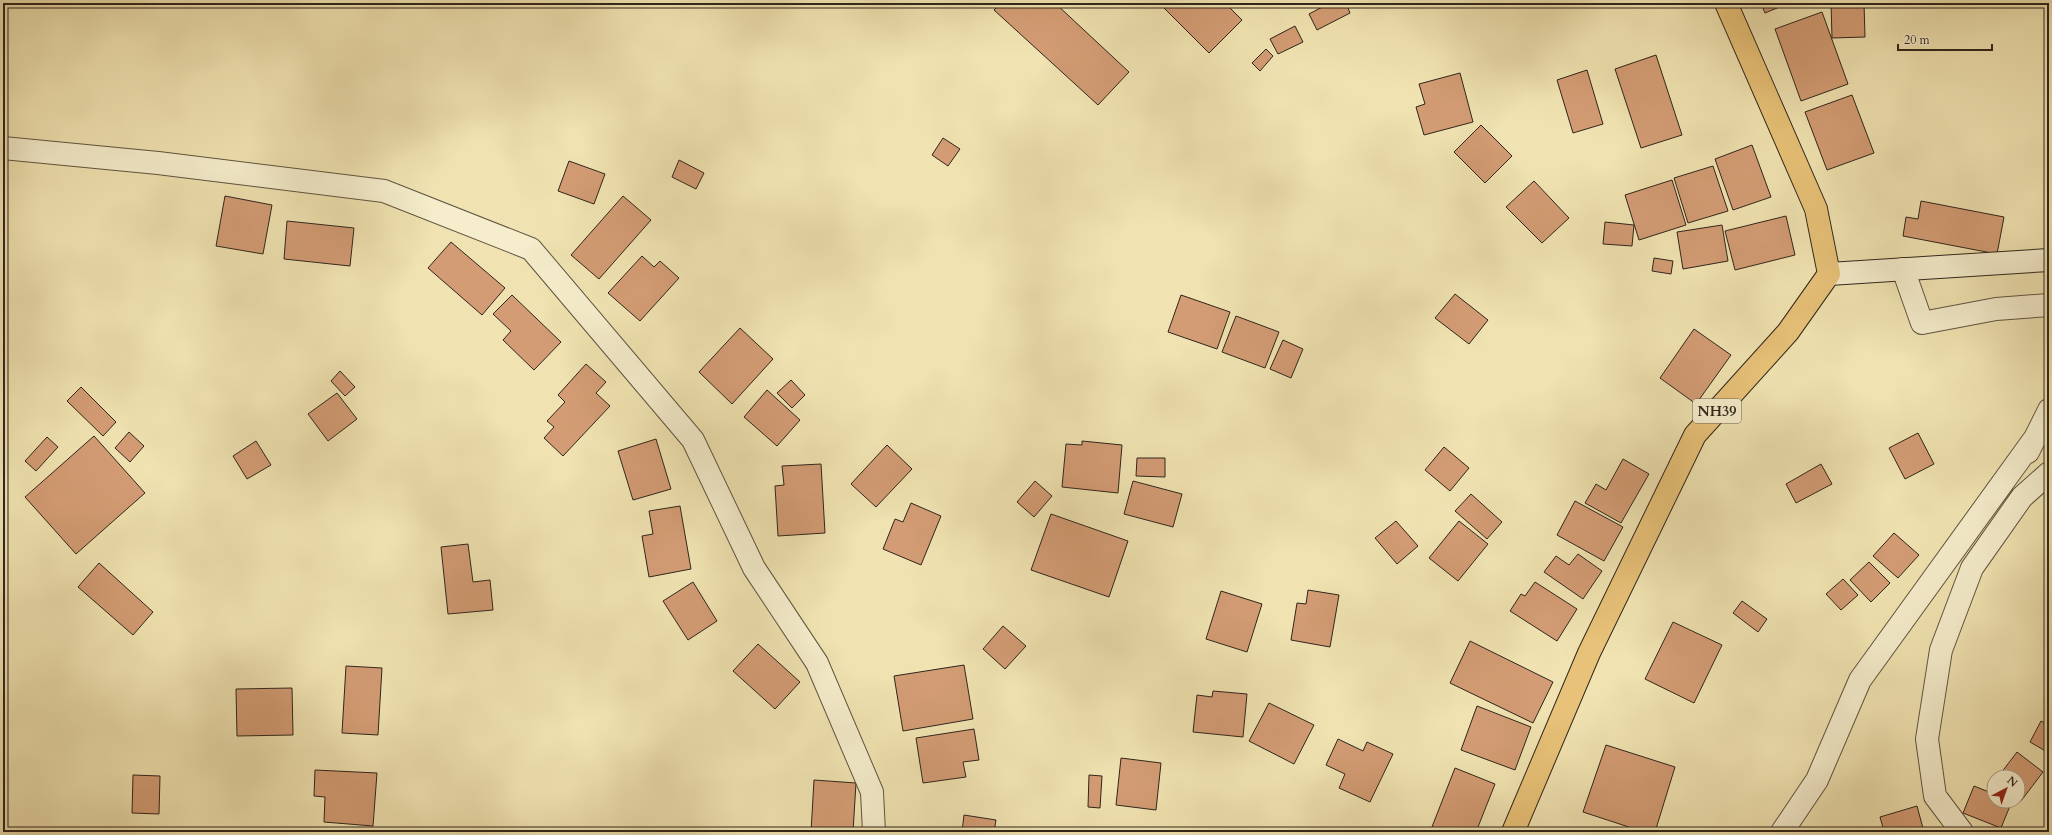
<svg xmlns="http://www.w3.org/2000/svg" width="2052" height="835" font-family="Cardo,serif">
  <rect width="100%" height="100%" fill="#f0e3b1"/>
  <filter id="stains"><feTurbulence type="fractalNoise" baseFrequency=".005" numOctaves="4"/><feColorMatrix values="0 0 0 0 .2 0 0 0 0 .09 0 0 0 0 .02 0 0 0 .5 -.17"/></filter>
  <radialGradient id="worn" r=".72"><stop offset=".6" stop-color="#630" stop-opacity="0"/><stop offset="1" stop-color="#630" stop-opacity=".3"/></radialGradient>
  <path fill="#d39c74" stroke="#2f251c" d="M1001,3H1055L1129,72L1098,105L994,10Z
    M1159,3H1225L1242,20L1209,53Z
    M1256,3H1265L1260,7Z
    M1330,3H1346L1350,13L1317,30L1309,14Z
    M1761,3H1789L1765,13Z
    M1831,3H1864L1865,37L1832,38Z
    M1822,12L1848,84L1801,101L1775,29Z
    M1295,26L1303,42L1278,54L1270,39Z
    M1266,49L1273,56L1260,71L1252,63Z
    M1656,55L1682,135L1641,148L1615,69Z
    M1587,70L1603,124L1573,133L1557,80Z
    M1460,73L1473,122L1424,135L1416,107L1425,104L1419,84Z
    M1852,95L1874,153L1827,170L1805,112Z
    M1481,125L1512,156L1485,183L1454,152Z
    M943,138L960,149L948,166L932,155Z
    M1752,145L1771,197L1733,210L1715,159Z
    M679,160L704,173L696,189L672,177Z
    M569,161L605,174L594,204L558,191Z
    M1713,166L1728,211L1688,223L1674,178Z
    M1672,180L1686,225L1639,240L1625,195Z
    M1534,181L1569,218L1542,243L1506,207Z
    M225,196L272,205L263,254L216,246Z
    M623,196L651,220L599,279L571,255Z
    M1921,201L2004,217L1997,254L1903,236L1906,217L1918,219Z
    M1786,216L1795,255L1735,270L1725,231Z
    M287,221L354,228L350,266L284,259Z
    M1605,222L1634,225L1632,246L1603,244Z
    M1722,225L1728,261L1683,269L1677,232Z
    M451,242L505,288L482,315L428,268Z
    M642,256L654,267L660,261L679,278L640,321L608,293Z
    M1654,258L1673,261L1671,274L1652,271Z
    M1455,294L1488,320L1469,344L1435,318Z
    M512,295L561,342L534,370L503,340L511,331L493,314Z
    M1181,295L1230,312L1217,349L1168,332Z
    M1236,316L1279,332L1265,368L1222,352Z
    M740,328L773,359L732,404L699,372Z
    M1694,329L1731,355L1696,404L1660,378Z
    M1283,340L1303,349L1291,378L1270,369Z
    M586,364L606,382L596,393L610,406L563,456L544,438L554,427L547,421L565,402L558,395Z
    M340,371L355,387L345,396L331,381Z
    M791,380L805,395L792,408L777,393Z
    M81,387L116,422L103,436L67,401Z
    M767,390L800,420L777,446L744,417Z
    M337,393L357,419L328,441L308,414Z
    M129,432L144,446L130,462L115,448Z
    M1918,433L1934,464L1905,479L1889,448Z
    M94,436L145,493L76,554L25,497Z
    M47,437L58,447L36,471L25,461Z
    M656,439L671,489L633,500L618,451Z
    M256,441L271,465L247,479L233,456Z
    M1082,441L1122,445L1118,493L1062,487L1066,444L1082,445Z
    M887,445L912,469L876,507L851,484Z
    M1444,447L1469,468L1450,491L1425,470Z
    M1137,458H1165V477L1136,476Z
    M1623,459L1649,474L1621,523L1585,503L1596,484L1606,490Z
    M821,464L825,533L778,536L775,486L784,485L782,466Z
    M1821,464L1832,484L1796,503L1786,484Z
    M1035,481L1052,496L1034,517L1017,502Z
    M1133,481L1182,494L1173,527L1124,514Z
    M1471,494L1502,522L1487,539L1455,511Z
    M1575,501L1623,527L1604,561L1557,535Z
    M911,503L941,516L921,565L883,549L895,519L903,522Z
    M680,506L691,569L649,577L642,536L653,534L649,511Z
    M1051,514L1128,541L1109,597L1031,570Z
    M1396,521L1418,546L1397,564L1375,538Z
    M1459,521L1488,544L1458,581L1429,558Z
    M1894,533L1919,555L1898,578L1873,556Z
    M468,544L473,582L490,580L493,610L448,614L441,547Z
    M1578,554L1602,571L1583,599L1544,572L1556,556L1569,565Z
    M1869,562L1890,583L1871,602L1850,580Z
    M99,563L153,612L133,635L78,587Z
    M1843,579L1858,595L1841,610L1826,594Z
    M693,582L717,621L688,640L663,601Z
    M1535,582L1577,609L1557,641L1510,611L1521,594L1525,596Z
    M1308,590L1339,595L1330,647L1291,640L1297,603L1306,604Z
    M1221,591L1262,604L1247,652L1206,639Z
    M1742,601L1767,619L1758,632L1733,613Z
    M1673,622L1722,645L1694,703L1645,679Z
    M1003,626L1026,646L1005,669L983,649Z
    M1470,641L1553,682L1533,723L1450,683Z
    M758,644L800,682L775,709L733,671Z
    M964,665L973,719L903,731L894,676Z
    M346,666L382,668L378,735L342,733Z
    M292,688L293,735L237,736L236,689Z
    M1213,691L1247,694L1243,737L1193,732L1197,695L1212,697Z
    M1269,703L1314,725L1294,764L1249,741Z
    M1477,706L1531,727L1515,770L1461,750Z
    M2041,721L2049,725V753L2030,742Z
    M974,729L979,760L963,762L966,777L923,783L916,738Z
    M1338,739L1363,751L1367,742L1393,754L1370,802L1339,788L1345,774L1326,765Z
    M1606,745L1675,767L1655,832H1644L1583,812Z
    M2017,752L2043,772L2021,801L2018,798V777H1998Z
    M1121,758L1161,763L1156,810L1116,805Z
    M1455,768L1495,784L1476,832H1430Z
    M315,770L377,773L373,826L324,822L325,797L314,796Z
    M133,775L160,776L159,814L132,813Z
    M1089,775L1102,776L1100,808L1088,807Z
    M814,780L856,783L853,832H811Z
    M1974,786L1994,794V801H2012L2001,828L1963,813Z
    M1917,806L1924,832H1868L1883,828L1880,817Z
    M964,815L996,820L994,832H962Z"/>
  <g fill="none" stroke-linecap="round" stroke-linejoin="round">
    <defs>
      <path id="street" d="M3,148L158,163L384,191L531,249L693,440L754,568L817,663L872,792L874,832
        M1903,269L1922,323L1996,309L2049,305
        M2028,452L2049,410
        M1782,832L1817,780L1860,680L2035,438
        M1962,832L1935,796L1927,739L1941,650L1972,568L2022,497L2049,473"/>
      <path id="secondary" d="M1829,274L2049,260"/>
      <path id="highway" d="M1513,832L1589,653L1695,435L1788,332L1829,274L1816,209L1726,3"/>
    </defs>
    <use href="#street" stroke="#5f5441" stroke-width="24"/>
    <use href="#secondary" stroke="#2f251c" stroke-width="24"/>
    <use href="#highway" stroke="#2f251c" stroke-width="24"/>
    <use href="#street" stroke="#f5edcc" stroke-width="22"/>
    <use href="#secondary" stroke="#f5edcc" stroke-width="22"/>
    <use href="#highway" stroke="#e8c278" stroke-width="22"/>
  </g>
  <g text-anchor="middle" stroke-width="3" stroke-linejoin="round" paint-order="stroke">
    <rect fill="#f5edcc" stroke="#6a6151" stroke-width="1" x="1693" y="399" width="48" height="24" rx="3"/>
    <g font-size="14" font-weight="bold" fill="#2f251c">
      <text x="1717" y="416">NH39</text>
    </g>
  </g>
  <rect width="2052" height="835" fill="none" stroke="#f0e3b1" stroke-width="16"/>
  <rect x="4" y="4" width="2044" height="827" fill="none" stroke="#2f251c" stroke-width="2"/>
  <rect x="8" y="8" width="2036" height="819" fill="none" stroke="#2f251c"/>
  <g transform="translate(2006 789) rotate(41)"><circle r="19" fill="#f5edcc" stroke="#a69d86"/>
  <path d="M0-3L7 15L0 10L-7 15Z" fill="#8f2418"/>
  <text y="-6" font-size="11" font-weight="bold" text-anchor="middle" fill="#2f251c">N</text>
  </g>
  <path d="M1898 44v6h94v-6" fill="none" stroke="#2f251c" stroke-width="2"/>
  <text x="1904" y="44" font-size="12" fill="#2f251c" stroke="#f5edcc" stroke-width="3" paint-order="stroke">20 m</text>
  <rect width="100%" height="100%" filter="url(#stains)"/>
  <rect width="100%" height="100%" fill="url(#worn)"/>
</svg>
